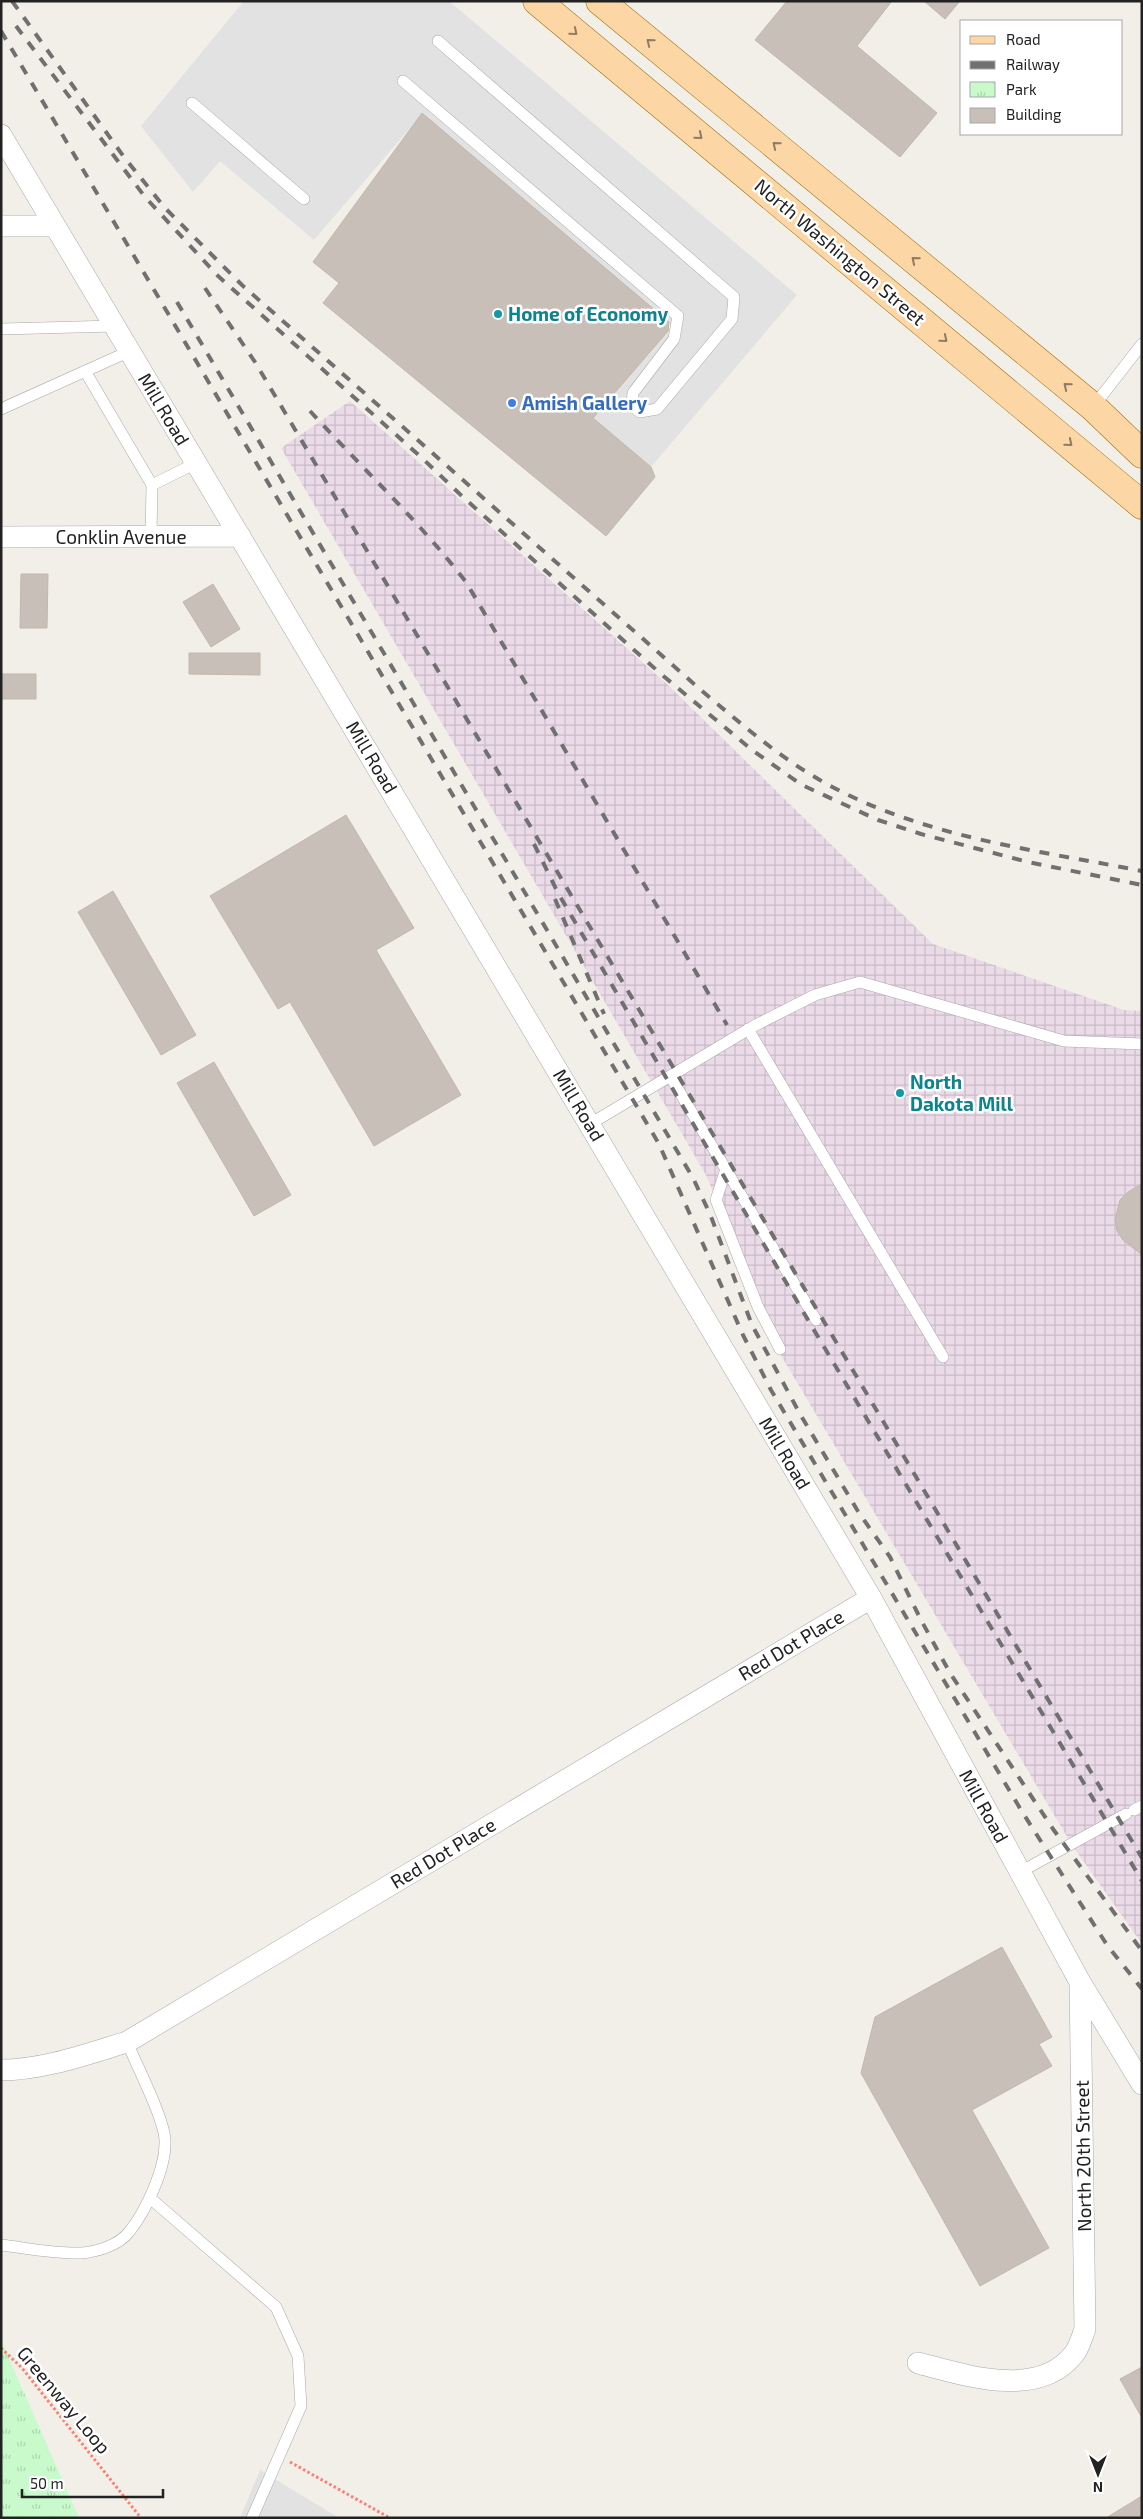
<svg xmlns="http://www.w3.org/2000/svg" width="1143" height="2519" font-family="'Exo 2',sans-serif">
  <defs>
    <pattern id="industrial-grid" width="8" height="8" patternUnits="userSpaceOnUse" patternTransform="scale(1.25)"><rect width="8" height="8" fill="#ebdbe8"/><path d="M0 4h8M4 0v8" fill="none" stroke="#c9bcc7"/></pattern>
    <pattern id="park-tufts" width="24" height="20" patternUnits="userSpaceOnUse" patternTransform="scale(1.25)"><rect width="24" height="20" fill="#c8facc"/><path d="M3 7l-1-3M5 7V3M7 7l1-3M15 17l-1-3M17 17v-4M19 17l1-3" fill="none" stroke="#acd6af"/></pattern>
  </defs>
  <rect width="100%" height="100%" fill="#f2efe9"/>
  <path fill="url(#industrial-grid)" d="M350,401L669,686L933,944L1124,1010L1142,1011V1944L1072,1845L779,1352L706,1175L281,448Z"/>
  <path fill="url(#park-tufts)" d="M1,2340L79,2518H1Z"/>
  <path fill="#e2e2e2" d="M244,1H449L797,295L651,467L593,418L672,325L422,114L314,240L220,161L193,192L141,126Z
    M260,2470L339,2518H240Z"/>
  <path fill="#c7bfb8" stroke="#c4b6ab" d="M787,1H892L857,46L937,113L900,157L755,40Z
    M924,1H960L945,19Z
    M422,113L669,322L668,331L593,418L651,467L655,477L606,536L323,303L339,283L313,262Z
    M21,574H48L47,628H20Z
    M213,584L240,629L211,647L183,602Z
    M189,653H260V675L189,674Z
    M1,674H36V699H1Z
    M346,815L414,928L376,950L461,1095L374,1146L290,1002L278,1009L210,896Z
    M113,891L196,1035L161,1055L78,912Z
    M214,1062L291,1195L254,1216L177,1083Z
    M1142,1184V1255L1123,1240L1117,1231L1115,1220L1120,1200L1128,1192Z
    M1002,1947L1052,2037L1039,2044L1052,2066L972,2110L1049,2248L980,2286L861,2073L875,2017Z
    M1142,2367V2418L1120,2379Z
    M1142,2496V2518H1106Z"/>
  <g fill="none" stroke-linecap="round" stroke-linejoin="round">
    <defs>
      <path id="lane" d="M403,81L678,316L674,339L633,393L632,406L640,412L657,409L732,319L734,297L438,41
        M192,103L304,199
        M1,329L115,326
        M85,371L152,485L196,463
        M1093,407L1142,344
        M1,409L130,351
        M151,536L152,485
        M748,1029L943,1357
        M670,1076L816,1320
        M590,1124L754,1026L815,995L860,982L1064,1041L1142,1044
        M726,1169L716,1200L758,1307L780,1349
        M1134,1810L1142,1806
        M1020,1872L1126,1814
        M150,2198L276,2307L298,2356L301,2406L252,2518
        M1,2245C27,2248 55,2254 81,2253C97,2252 119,2245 129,2232C146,2211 166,2168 165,2141C165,2120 136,2064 127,2042"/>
      <path id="street" d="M1,135L871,1598L1080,1982L1142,2084
        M1,226H55
        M1,537L240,536
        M1,2070C43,2070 87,2054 127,2042L871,1598
        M918,2363C965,2375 1038,2400 1074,2354C1079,2348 1082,2337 1085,2329L1080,1983"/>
      <path id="primary" d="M537,1L1142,505
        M600,1L1093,407L1142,454"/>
    </defs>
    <use href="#lane" stroke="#a9a9a9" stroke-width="12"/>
    <use href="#street" stroke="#a9a9a9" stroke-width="22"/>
    <use href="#primary" stroke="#a06b00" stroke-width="29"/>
    <path stroke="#fa8072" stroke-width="3" stroke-dasharray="2.5 2.5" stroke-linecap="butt" d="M1,2348L22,2368L141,2518
      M290,2462L390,2518"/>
    <use href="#lane" stroke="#fff" stroke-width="11"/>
    <use href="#street" stroke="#fff" stroke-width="21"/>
    <use href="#primary" stroke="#fcd6a4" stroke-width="28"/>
    <path stroke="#707070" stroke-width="4" stroke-dasharray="10 10" stroke-linecap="butt" d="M12,1L124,157L165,208L242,285L702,691C738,721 773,752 813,776C913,836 1030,849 1142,871
      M16,26L145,197L218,276L422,458L464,498L661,674L752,750L802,785L878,820L921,834L1028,862L1142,885
      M1,31L659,1144L743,1335L771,1390L1021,1810L1107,1945L1142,1989
      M205,288L255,362L1142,1858
      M177,302L693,1178L710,1214L752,1325L800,1414L859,1513L890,1557L921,1620L950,1673L1053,1829L1142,1951
      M310,411C362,468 419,521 466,582L727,1025
      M534,844L558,893L811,1325L1142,1881
      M555,899L604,1014"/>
  </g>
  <defs><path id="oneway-chevron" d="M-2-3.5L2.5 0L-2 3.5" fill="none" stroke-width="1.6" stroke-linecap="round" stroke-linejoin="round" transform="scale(1.25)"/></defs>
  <g stroke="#8f7c63">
    <use href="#oneway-chevron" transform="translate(574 32) rotate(40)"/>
    <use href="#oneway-chevron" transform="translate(650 42) rotate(-141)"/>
    <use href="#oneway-chevron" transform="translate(699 136) rotate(40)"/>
    <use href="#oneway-chevron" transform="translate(776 145) rotate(-140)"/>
    <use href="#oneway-chevron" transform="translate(915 260) rotate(-140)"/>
    <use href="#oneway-chevron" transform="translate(944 339) rotate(40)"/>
    <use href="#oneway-chevron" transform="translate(1067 386) rotate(-140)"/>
    <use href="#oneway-chevron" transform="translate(1069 443) rotate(40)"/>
  </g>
  <g fill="#0f9aa8" stroke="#fff" stroke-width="2">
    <circle cx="498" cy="314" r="5"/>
    <circle cx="900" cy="1093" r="5"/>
  </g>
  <circle fill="#3f7fe0" stroke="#fff" stroke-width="2" cx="512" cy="403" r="5"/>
  <g text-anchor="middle" stroke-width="5" stroke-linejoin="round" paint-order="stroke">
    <g font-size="19" fill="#222" stroke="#fff">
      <text transform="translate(840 252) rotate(40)" y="7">North Washington Street</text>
      <text transform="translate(164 409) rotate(59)" y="7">Mill Road</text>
      <text x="121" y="544">Conklin Avenue</text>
      <text transform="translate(372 757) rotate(59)" y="7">Mill Road</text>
      <text transform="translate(579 1105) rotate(59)" y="7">Mill Road</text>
      <text transform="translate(785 1453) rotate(59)" y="7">Mill Road</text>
      <text transform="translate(791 1645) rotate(-31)" y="7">Red Dot Place</text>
      <text transform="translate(984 1806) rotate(61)" y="7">Mill Road</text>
      <text transform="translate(443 1853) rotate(-31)" y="7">Red Dot Place</text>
      <text transform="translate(1083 2156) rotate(-91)" y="7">North 20th Street</text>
      <text transform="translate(64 2400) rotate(50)" y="7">Greenway Loop</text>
    </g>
    <g font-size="19" font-weight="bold" fill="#0d838f" stroke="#fff" text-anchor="start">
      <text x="508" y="321">Home of Economy</text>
      <text x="910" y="1089">North<tspan x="910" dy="22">Dakota Mill</tspan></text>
    </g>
    <g font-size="19" font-weight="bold" fill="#366cbe" stroke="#fff" text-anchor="start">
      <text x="522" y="410">Amish Gallery</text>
    </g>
  </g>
  <rect width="1143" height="2519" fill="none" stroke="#222222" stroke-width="5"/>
  <rect x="960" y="20" width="162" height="115" fill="#ffffff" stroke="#a7a7a7"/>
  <rect x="970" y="36" width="25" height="8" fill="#fcd6a4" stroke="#a7a7a7"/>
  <text x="1006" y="45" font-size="15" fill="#222222">Road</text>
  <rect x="970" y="61" width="25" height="8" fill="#707070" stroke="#a7a7a7"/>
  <text x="1006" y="70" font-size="15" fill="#222222">Railway</text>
  <rect x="970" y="82" width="25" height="15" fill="url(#park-tufts)" stroke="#a7a7a7"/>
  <text x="1006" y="95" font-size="15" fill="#222222">Park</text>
  <rect x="970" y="108" width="25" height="15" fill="#c7bfb8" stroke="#a7a7a7"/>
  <text x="1006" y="120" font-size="15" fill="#222222">Building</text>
  <g transform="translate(1098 2474) rotate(180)" stroke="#ffffff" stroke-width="4" paint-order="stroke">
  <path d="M0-4L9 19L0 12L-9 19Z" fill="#222222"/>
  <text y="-8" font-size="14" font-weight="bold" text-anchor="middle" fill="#222222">N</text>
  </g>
  <path d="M22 2489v8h141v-8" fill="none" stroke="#222222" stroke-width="2.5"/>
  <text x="30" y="2489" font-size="15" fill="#222222" stroke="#ffffff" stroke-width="4" paint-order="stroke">50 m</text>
</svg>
